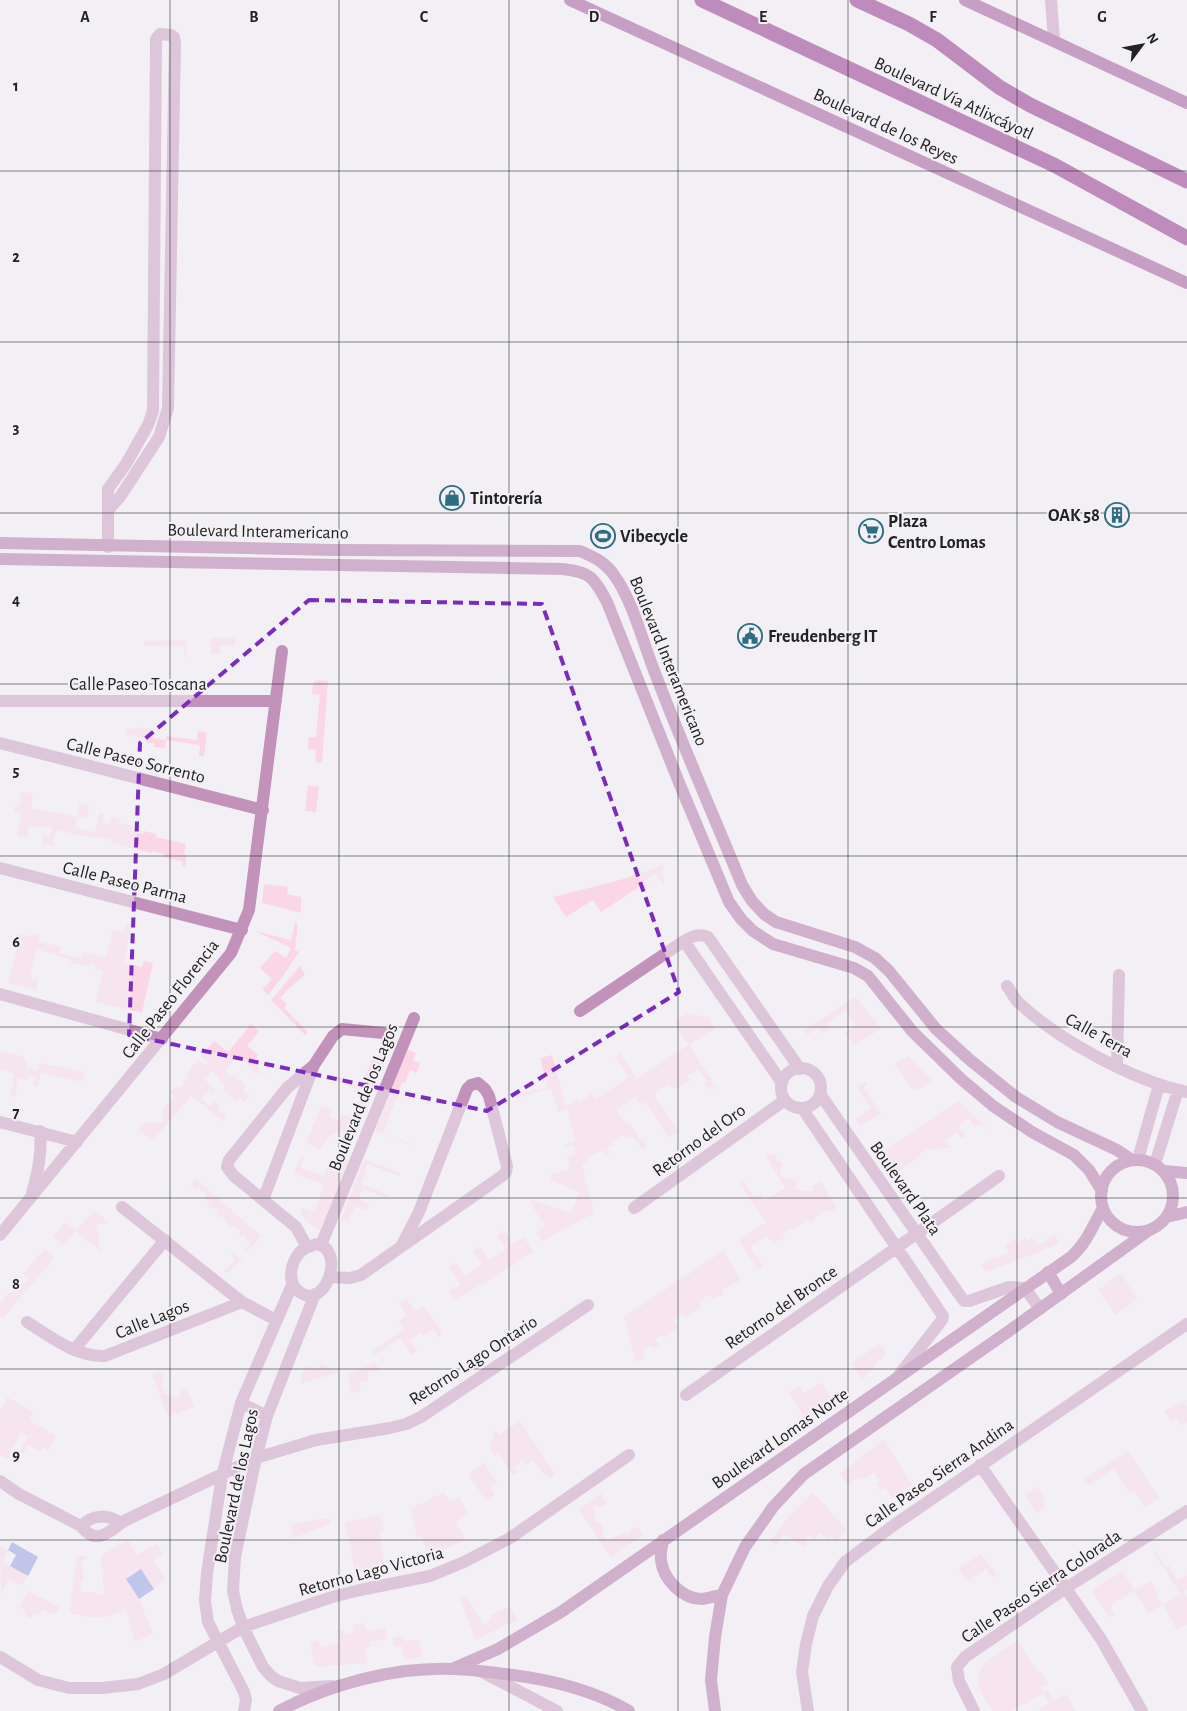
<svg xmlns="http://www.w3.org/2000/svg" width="1187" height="1711" font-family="'Alegreya Sans',sans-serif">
  <rect width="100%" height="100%" fill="#f2f0f4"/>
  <path fill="#fbd7e6" d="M211,638H235V646H220V654H211Z
    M186,640V657H184V646H144V641Z
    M318,680L328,681L322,763L315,762L316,750L308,749L309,737H316L320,695L312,694L313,683Z
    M137,727L154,729L152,738L166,740V736L197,740L198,731L207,733L204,756H199L200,745L166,740L165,748L154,747V743L146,742V738L125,735L126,728L137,729Z
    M308,785L319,787L316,812L305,811Z
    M21,792L33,793L31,808L77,817L79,804L89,805L87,819L77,817L75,828L95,832L99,813L104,814L103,823L109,824L111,817L120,819L119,823L133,826L132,832L143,834L144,831L156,834V837L186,844L184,854L187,855L185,867L182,866L183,862L163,857L164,854L152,851L151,853L111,843L112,840L98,836L97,839L56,830L53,846L42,844L43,836L50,837L52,827L46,826L45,828L29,825L27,838L17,836L21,813L14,812L15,807H19Z
    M664,865L662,877H664V887L655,874L645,881L649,888L645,891L641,886L601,912L593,900L566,917L553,897L620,880Z
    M264,884L288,887L287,894L301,897V913L262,903Z
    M126,923L132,924L124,963L142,967L144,961L153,963L142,1013L96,1002L103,971L95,969V965L90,964L89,966L70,963L71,960L37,949L30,978L38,980L36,990L8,983L18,943L16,942L17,934L31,937L32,934L39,935L38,941L61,947L59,953L81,959L83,952L106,957L113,929L123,932Z
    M295,923L298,924L295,950L299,952L283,976L268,995L262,989L272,979L260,968L275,951L286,958L291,948L255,931L291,940Z
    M300,966L305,975L287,990L280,998L287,1004L284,1008L308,1032L305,1035L271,1000Z
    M855,997L882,1028L854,1046L845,1033L855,1026L846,1011L827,1024L829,1029L823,1033L819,1028L807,1035L804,1030Z
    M687,1013L708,1017L715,1029L689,1045L717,1088L714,1089L713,1086L707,1089L704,1083L707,1081L698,1069L687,1076L690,1080L673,1090L669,1084L654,1094L679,1133L668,1137L646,1102L640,1105L635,1097L617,1110L626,1124L629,1122L640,1140L643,1139L647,1147L642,1149L632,1136L626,1139L623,1135L612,1141L614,1145L608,1148L610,1154L606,1155L603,1150L587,1157L588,1163L582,1165L594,1213L542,1241L536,1232L545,1226L531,1204V1199L571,1213L579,1192L550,1180L551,1175L570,1169L567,1157L576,1154L573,1145L565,1147L564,1145L575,1141L567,1110L558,1112L551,1088L518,1098L517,1095L548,1087L540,1058L552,1055L566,1106L577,1099L580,1102L592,1093L596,1099L629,1077L615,1057L620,1053L637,1079L688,1045L674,1022Z
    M251,1024L259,1031L247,1046L258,1055L253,1062L259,1067L258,1070L267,1077L266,1078L257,1071L255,1073L247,1066L248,1064L237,1056L225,1072L231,1077L233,1075L247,1086L243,1090L250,1096L245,1102L240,1098L237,1101L222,1089L225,1086L218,1080L220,1077L212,1071L205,1080L215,1090L213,1092L209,1090L201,1099L210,1106L215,1101L220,1105L217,1109L227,1117L223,1121L191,1096L152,1141L138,1129L143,1123L164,1122L161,1112L175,1096L170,1093L176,1086L180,1088L189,1077L186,1074L198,1060L206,1066L209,1062L201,1056L214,1041L228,1052Z
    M407,1049L416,1053L413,1060L420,1063L416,1073L410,1070L405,1083H402L383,1133L413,1145L412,1146L375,1131Z
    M0,1051L25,1057V1059L27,1060L26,1068L38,1071L40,1063L85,1072L82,1082L41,1073L38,1087L33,1086L35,1078L28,1076L27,1080L19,1078L15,1097L10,1096L15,1074L8,1072V1070L4,1069L3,1071H0Z
    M385,1056L348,1147L334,1141L345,1138L343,1131C330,1134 326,1137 321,1150L306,1143L321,1106L332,1110L330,1117L339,1121L342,1114L352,1118L363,1091L332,1079V1075L362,1086L372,1060Z
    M908,1056L933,1080L914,1092L895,1064Z
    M866,1081L868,1085L864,1088L881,1114L860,1126L855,1119L871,1108L857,1087Z
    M958,1101L990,1130L980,1124L975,1127L969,1119L958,1126L966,1137L962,1139L957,1133L945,1140L951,1148L931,1149L930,1148L919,1155L920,1157L895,1173L881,1153Z
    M766,1153L777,1155L776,1161L782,1162L780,1177L797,1180L796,1190L813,1191L814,1185L820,1181L837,1208L830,1212L827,1209L815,1217L816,1219L810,1223L808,1219L792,1230L790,1228L783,1233L785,1237L773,1244L767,1236L750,1246L763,1266L758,1270L739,1240L766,1222L739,1184L744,1181L754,1197L760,1194L765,1200L785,1188L765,1154Z
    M301,1155L304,1157L300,1167L324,1177L328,1166L333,1167L337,1156L348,1160L323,1227L319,1231L300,1215L302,1208L314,1212L324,1185L294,1173Z
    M364,1159L400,1173L399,1176L368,1164L361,1184L389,1195L388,1198L363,1189L359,1199L369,1204L367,1211L355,1206L348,1222L341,1220Z
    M196,1179L261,1236L228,1274L224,1271L235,1260L231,1255L234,1253L239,1258L246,1254L244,1249L251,1245L243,1235L239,1237L241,1230L234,1226L231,1228L221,1216L217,1217L219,1211L212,1207H207L210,1204L204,1197L207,1195L199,1188L196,1190L191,1185Z
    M94,1210L110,1223L96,1224L100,1239L98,1243L100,1246L101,1252L76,1231L64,1246L53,1237L66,1222L76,1231Z
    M504,1231L512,1244L524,1237L533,1252L455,1301L449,1292L460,1284L449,1267L456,1263L465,1276L482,1265L473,1251L480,1247L488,1260L506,1250L497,1236Z
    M1055,1235L1060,1243L1057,1245L986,1272L981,1265L996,1257L998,1258L1008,1252L1005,1245L1014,1239L1017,1243L1025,1237L1027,1241L1032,1237L1038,1245Z
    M45,1249L55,1257L3,1318L0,1316V1303L10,1291L12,1293L16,1288L19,1290L29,1278L23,1273Z
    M723,1251L741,1280L722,1290L724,1293L714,1300L710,1294L699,1302L701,1307L685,1317L682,1313L673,1319L678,1328L664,1337L662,1335L655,1339L659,1346L655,1348L650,1345L644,1350V1358L636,1363L624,1317Z
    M1121,1273L1137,1298L1116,1315L1098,1290Z
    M406,1298L415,1311L424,1306L444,1334L439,1337L433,1329L423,1336L420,1333L410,1340L417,1351L411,1355L400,1338L374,1356L373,1351L404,1329L399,1321L407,1315L399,1303Z
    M880,1344L886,1353L862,1380L851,1363Z
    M375,1363L380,1370L367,1373L368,1380L359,1382L361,1392L351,1393L348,1374Z
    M320,1364L338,1371V1373L300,1383L305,1366L318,1369Z
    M159,1371L161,1374L164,1372L165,1374L161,1385L165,1394L180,1398L181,1390L186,1388L195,1407L168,1417L152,1375Z
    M821,1382L833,1401L805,1419L789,1392L799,1386L804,1393Z
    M7,1397L33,1412L29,1420L56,1436L48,1451L43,1448L40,1452L28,1445L23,1454L19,1452L28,1436L21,1432L8,1459L0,1455V1412Z
    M1184,1401L1187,1407V1422L1182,1426L1176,1418L1171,1421L1164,1411L1177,1403L1178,1405Z
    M520,1421L555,1474L549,1479L546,1474L544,1475L533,1460L526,1465L523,1460L514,1467L518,1473L514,1476L499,1453L494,1456L490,1449L495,1430L499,1435Z
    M885,1440L912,1485L892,1498L885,1488L880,1490L876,1484L880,1481L874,1473L862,1480L860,1477L848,1485L840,1474L881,1441Z
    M1128,1451L1159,1498L1145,1507L1135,1491L1130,1494L1113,1469L1087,1486L1083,1480Z
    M484,1463L497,1482L490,1487L495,1495L486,1501L468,1474Z
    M1038,1487L1045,1499L1042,1501L1046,1507L1036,1513L1025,1495Z
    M444,1492L450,1502L459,1497L468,1514L456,1522L466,1540L428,1557L422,1536L417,1537L410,1509Z
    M813,1492L847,1530L837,1541L830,1535L828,1539L820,1533L814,1539L809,1535L804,1541L808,1544L806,1548L785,1534L776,1545L770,1541L791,1514Z
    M601,1493L607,1504L601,1507L595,1506L594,1521L599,1522L604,1530L601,1532L607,1541L624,1532L629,1535L630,1530L637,1526L643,1535L611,1557L579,1509Z
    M380,1515L384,1530L380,1531L384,1565L355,1571L345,1522Z
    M330,1518L331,1524L293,1538L291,1524Z
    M128,1540L137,1555L157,1544L163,1554L154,1560L165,1579L154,1589L141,1569L126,1579L139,1599L153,1634L134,1642L126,1608C106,1622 92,1618 69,1613L77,1557L88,1556L81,1564L84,1579L80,1583L82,1592H96V1595L104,1594L101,1555Z
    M0,1545L8,1550L2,1562L28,1576L21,1586L9,1579L1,1594Z
    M1156,1551L1166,1567L1169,1565L1177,1580L1187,1575V1590L1184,1592L1187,1597V1625L1177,1630L1163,1605L1148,1613L1134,1591L1110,1606L1115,1615L1110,1618L1094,1594V1589L1096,1587L1122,1570L1134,1590L1151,1581L1158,1594L1156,1596L1162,1605L1180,1594L1154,1553Z
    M981,1554L997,1574L992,1577L986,1569L967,1582L958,1569Z
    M28,1591L60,1607L54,1615L43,1609L41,1613L34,1614L30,1619L25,1616L27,1612L19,1607Z
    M466,1596L484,1626L491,1620L490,1616L509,1606L517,1620L475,1640L460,1599Z
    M364,1623L366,1631L385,1628L387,1639L370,1642V1647L365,1648L367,1663L315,1667L310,1642L318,1640L321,1647L340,1642L337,1630L343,1629L346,1635L354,1632L353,1625Z
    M404,1636L405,1640H418V1638L423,1656L404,1660L402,1646H394L393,1638Z
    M1018,1641L1038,1673L1041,1672L1048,1683L1041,1688L1043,1692L1048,1690L1054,1700L1066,1694L1076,1711H1041L1039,1709L1049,1703L1043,1693L1012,1711H992C988,1704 981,1696 979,1687C972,1663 1001,1652 1018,1641Z"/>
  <path fill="#8390e1" d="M12,1542L38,1557L28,1576L10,1566L16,1555L8,1550Z
    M141,1569L154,1589L139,1599L126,1579Z"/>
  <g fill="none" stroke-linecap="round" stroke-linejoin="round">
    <path stroke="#c392bb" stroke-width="12" d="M1051,0L1054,40
      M108,547V489L126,464L148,425L153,411L156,39L160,34L171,35L174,37L175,43L168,408L159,437L120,497L108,510
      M0,701H276
      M0,743L263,810
      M0,868L242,930
      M684,941L782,1083
      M1007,986C1011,991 1014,998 1018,1002C1058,1040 1134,1081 1187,1092
      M0,994L162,1039
      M580,1011L684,941C693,936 698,933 708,937L800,1069
      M1117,1066L1119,975
      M781 1088a20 20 0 1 1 40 0a20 20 0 1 1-40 0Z
      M820,1094L961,1297L964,1301H969L1009,1287L1025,1288L1040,1309
      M802,1108L943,1316L942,1320L899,1375
      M0,1122L77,1142
      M1138,1159L1159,1085
      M1155,1164L1178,1090
      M32,1193C38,1172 42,1153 40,1131
      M263,1200L314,1065L333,1036L342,1029L383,1033
      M122,1207L242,1302L276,1320
      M634,1208L785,1100
      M0,1235L231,953L249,910L282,651
      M317,1244C346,1250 326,1309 301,1293C286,1284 290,1264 300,1252C304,1247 311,1246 317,1244Z
      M321,1245L414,1018
      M307,1247L296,1227L234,1176L227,1167L229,1160L287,1088L314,1065
      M330,1277L350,1278L361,1275L502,1176L506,1172L507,1166L489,1096L485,1089L478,1083L471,1085L467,1089L419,1212L401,1247
      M315,1294L267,1416L256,1458L235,1557L233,1591L237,1609L243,1627L263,1667L271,1676L278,1681L300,1688L332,1686
      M27,1322C51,1337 76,1357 105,1356L242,1302
      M74,1350L165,1240
      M686,1395L999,1176
      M241,1403L267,1416
      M980,1465L1101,1639L1142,1711
      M0,1481L19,1494L81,1526C98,1548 111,1529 126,1520L256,1458L316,1440L390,1428L406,1424L421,1417L588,1305
      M81,1526C93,1514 107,1514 121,1523
      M0,1657L38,1680L69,1688H102L138,1684L164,1674L243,1627L332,1597L360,1590L430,1576L464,1562L510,1538L629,1455
      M482,1672L557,1711
      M244,1711L246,1700L244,1692L208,1622L205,1601L207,1573L222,1476L241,1403L292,1285
      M808,1711L802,1672L806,1644L813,1616L828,1586L845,1562L894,1525L1187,1324
      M974,1711L959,1681L957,1667L965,1657L1066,1588L1187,1511"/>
    <path stroke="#a9629f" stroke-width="12" d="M0,543L334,550L580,551C594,557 605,562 614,575C633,601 643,643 655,673C682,744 713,814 742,885L752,901L764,914L776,922L855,947L875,958L889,971L936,1029L970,1060L1016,1097L1057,1122L1117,1150L1132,1160
      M0,559L563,569C591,572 594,578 607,602L680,785L729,902L741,919L753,931L773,944L854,968L868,976L912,1031L960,1078L993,1106L1032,1132L1074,1155L1089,1170L1102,1191
      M1101 1196a36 36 0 1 1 72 0a36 36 0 1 1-72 0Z
      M1164,1171L1187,1173
      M1167,1217L1187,1212
      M1048,1272L1061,1294
      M663,1540C662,1546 660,1554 661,1560C663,1579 682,1599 702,1599C708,1598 715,1596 722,1595
      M452,1669L498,1649L561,1612L1071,1257C1087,1243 1093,1225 1103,1208
      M279,1711C330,1684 394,1667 452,1669C469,1669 487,1672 505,1674C547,1679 592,1689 629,1711
      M715,1711L711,1680L715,1637L722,1595L745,1547L773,1507L804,1474L1009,1331L1148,1231"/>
    <path stroke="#953c8b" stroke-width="12" d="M570,0L1187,283
      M965,0L1187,103"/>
    <path stroke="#821079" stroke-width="15" d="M702,0L1054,165L1187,238
      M857,0L909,24L937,40L999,87L1030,105L1187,181"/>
  </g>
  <path d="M0 0H1187V1711H0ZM309,600L542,604L679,992L487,1111L129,1035L140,743Z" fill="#f2f0f4" fill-opacity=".55" fill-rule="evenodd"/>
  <path fill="none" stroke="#7b2cbf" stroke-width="4" stroke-dasharray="10 6" stroke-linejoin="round" d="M309,600L542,604L679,992L487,1111L129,1035L140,743Z"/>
  <path fill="none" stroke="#222223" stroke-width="1" stroke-opacity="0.55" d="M170,0V1711M339,0V1711M509,0V1711M678,0V1711M848,0V1711M1017,0V1711M0,171H1187M0,342H1187M0,513H1187M0,684H1187M0,856H1187M0,1027H1187M0,1198H1187M0,1369H1187M0,1540H1187"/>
  <defs>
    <symbol id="shop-ring" viewBox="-11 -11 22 22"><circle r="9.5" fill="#f2f0f4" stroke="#2d6f82" stroke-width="1.5"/><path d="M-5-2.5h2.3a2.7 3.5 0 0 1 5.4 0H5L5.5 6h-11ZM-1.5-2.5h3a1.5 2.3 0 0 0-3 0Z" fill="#2d6f82"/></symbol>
    <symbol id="building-ring" viewBox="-11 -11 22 22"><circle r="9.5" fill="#f2f0f4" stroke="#2d6f82" stroke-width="1.5"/><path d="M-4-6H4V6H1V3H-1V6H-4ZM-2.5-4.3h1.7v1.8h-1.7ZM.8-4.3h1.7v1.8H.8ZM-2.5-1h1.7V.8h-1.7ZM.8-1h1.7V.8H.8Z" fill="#2d6f82"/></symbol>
    <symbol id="supermarket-ring" viewBox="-11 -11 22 22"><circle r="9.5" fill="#f2f0f4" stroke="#2d6f82" stroke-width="1.5"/><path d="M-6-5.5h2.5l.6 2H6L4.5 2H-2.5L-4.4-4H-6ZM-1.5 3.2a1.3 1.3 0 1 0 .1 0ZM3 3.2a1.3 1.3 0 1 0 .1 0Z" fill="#2d6f82"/></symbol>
    <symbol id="stadium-ring" viewBox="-11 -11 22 22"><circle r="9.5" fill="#f2f0f4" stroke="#2d6f82" stroke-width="1.5"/><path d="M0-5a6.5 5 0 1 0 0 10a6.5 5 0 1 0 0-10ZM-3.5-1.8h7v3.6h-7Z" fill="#2d6f82"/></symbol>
    <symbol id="civic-ring" viewBox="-11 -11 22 22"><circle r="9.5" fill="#f2f0f4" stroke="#2d6f82" stroke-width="1.5"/><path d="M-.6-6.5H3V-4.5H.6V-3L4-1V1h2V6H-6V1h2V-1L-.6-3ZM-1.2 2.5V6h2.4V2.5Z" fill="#2d6f82"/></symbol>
  </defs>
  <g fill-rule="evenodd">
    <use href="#shop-ring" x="438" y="484" width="28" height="28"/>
    <use href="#building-ring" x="1103" y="501" width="28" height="28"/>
    <use href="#supermarket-ring" x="857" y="517" width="28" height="28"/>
    <use href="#stadium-ring" x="589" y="522" width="28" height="28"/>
    <use href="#civic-ring" x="736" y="622" width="28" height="28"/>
  </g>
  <g text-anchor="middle" stroke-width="4" stroke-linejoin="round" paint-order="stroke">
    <g font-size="18" fill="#222223" stroke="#f2f0f4">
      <text transform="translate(954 98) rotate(25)" y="6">Boulevard Vía Atlixcáyotl</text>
      <text transform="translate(886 126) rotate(25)" y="6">Boulevard de los Reyes</text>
      <text transform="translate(258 531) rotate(1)" y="6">Boulevard Interamericano</text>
      <text transform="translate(669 661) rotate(68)" y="6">Boulevard Interamericano</text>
      <text x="138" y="690">Calle Paseo Toscana</text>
      <text transform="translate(136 760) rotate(14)" y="6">Calle Paseo Sorrento</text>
      <text transform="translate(125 882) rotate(14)" y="6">Calle Paseo Parma</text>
      <text transform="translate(170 999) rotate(-52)" y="6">Calle Paseo Florencia</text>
      <text transform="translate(1099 1035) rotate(29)" y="6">Calle Terra</text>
      <text transform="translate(363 1097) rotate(-68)" y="6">Boulevard de los Lagos</text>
      <text transform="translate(699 1140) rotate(-36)" y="6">Retorno del Oro</text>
      <text transform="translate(906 1188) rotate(55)" y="6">Boulevard Plata</text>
      <text transform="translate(781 1307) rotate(-35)" y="6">Retorno del Bronce</text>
      <text transform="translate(152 1319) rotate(-22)" y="6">Calle Lagos</text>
      <text transform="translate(473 1360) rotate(-33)" y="6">Retorno Lago Ontario</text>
      <text transform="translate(780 1438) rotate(-35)" y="6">Boulevard Lomas Norte</text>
      <text transform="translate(939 1473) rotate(-35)" y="6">Calle Paseo Sierra Andina</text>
      <text transform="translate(236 1486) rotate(-78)" y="6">Boulevard de los Lagos</text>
      <text transform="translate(371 1571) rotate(-15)" y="6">Retorno Lago Victoria</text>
      <text transform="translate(1041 1586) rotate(-34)" y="6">Calle Paseo Sierra Colorada</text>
    </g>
    <g font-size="18" font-weight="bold" fill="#222223" stroke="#f2f0f4" text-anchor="start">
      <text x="470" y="504">Tintorería</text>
      <text x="1100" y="521" text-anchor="end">OAK 58</text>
      <text x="888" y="527">Plaza<tspan x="888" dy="21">Centro Lomas</tspan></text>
      <text x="620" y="542">Vibecycle</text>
      <text x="768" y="642">Freudenberg IT</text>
    </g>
  </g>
  <g font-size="16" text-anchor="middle" font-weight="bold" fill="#222223" stroke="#f2f0f4" stroke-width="4" stroke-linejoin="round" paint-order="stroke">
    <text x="85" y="22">A</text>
    <text x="254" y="22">B</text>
    <text x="424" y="22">C</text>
    <text x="594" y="22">D</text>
    <text x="763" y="22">E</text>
    <text x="933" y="22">F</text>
    <text x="1102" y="22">G</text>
    <text x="16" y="91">1</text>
    <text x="16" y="262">2</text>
    <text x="16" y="433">3</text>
    <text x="16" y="605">4</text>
    <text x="16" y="776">5</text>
    <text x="16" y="947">6</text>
    <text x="16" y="1118">7</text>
    <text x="16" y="1289">8</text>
    <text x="16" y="1460">9</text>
  </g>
  <g transform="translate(1142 45) rotate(58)" stroke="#f2f0f4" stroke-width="4" paint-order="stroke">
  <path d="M0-4L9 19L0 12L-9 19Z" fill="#222223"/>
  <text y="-8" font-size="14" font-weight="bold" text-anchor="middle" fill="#222223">N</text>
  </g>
</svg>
